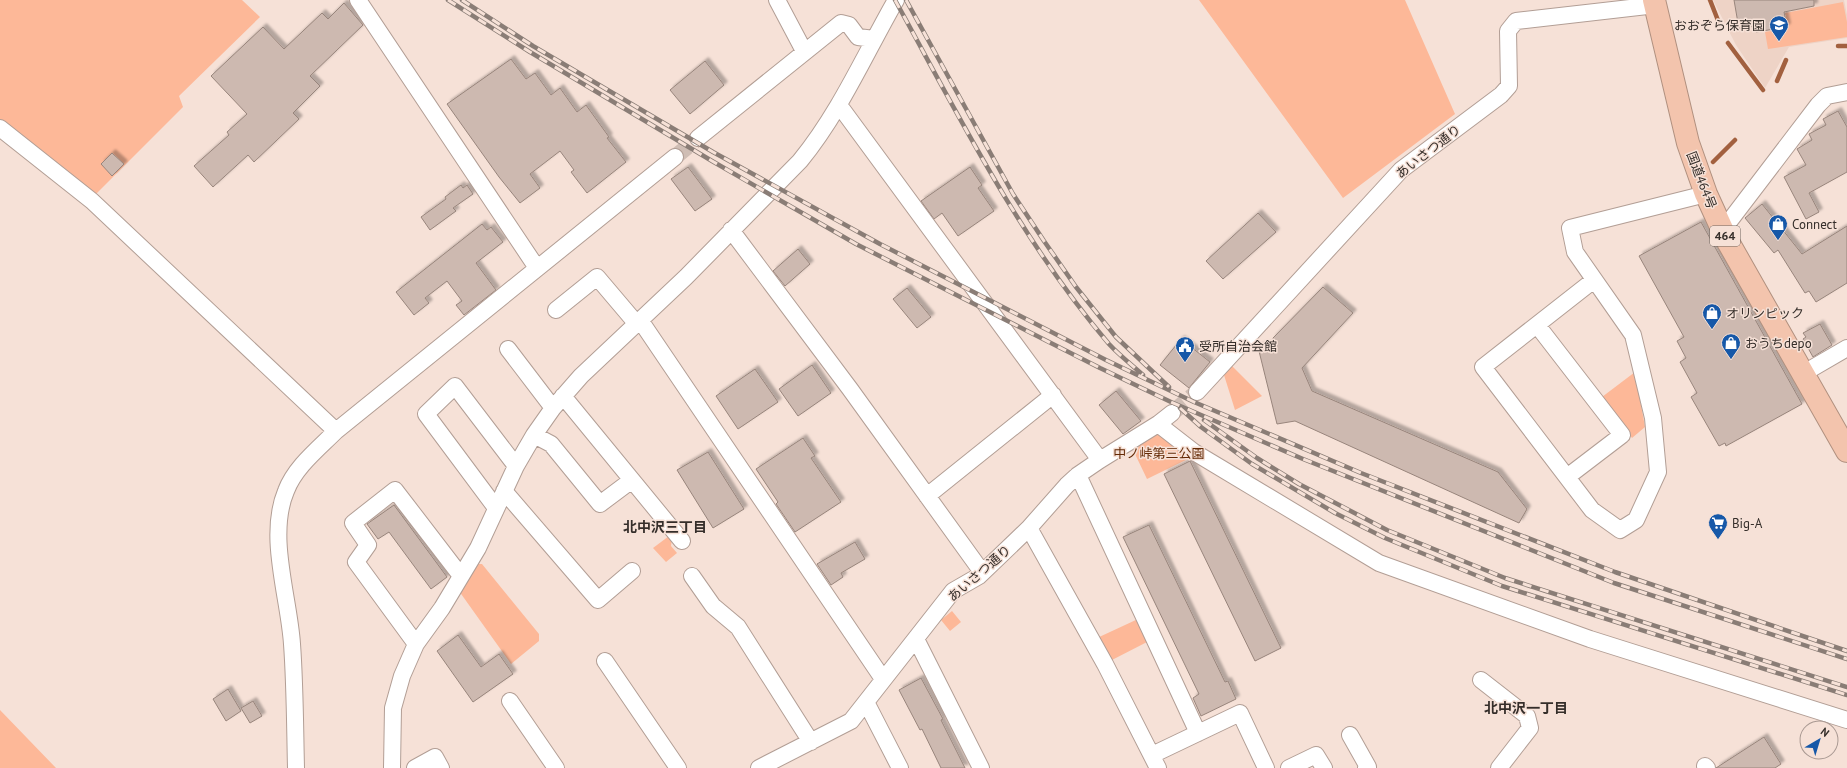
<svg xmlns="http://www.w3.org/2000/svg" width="1847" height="768" font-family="'PT Sans','Noto Sans JP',sans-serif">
  <defs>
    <filter id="shadow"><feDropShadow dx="3.5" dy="-3.5" stdDeviation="1" flood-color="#0004"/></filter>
  </defs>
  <rect width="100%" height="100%" fill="#f6e1d7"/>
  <path fill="#eed3c6" d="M1713,0H1844L1847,15V38L1789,47L1765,88L1736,45Z"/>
  <path fill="#fdb898" d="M0,0H242L260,17L179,96L183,107L95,195L0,119Z
    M1199,0H1405L1455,114L1343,198Z
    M1843,2L1847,22V37L1768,49L1765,32L1788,28L1785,13Z
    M1232,366L1262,396L1235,410L1224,375Z
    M1635,372L1645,427L1632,438L1602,397Z
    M1157,433L1194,456L1147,479L1135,454L1140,444Z
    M669,536L672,539L671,546L677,553L666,562L653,548Z
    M476,564H482L539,634V641L511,664L459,591Z
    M952,611L961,622L950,631L941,620Z
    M1138,619L1149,641L1110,661L1097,638Z
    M0,710L56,768H0Z"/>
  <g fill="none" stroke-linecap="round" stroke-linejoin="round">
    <path stroke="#a2603f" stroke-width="4.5" d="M1710,0L1719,23
      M1728,43L1763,90
      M1838,46H1847
      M1777,81L1786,60
      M1713,162L1735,140"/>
  </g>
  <path fill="#cdb9b0" stroke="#98857c" filter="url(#shadow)" d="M1734,0H1814V6L1784,12L1787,27L1756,32L1755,26L1739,29Z
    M344,3L363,25L310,76L320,86L293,113L299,119L254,162L248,155L213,187L194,166L229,135L227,132L247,114L211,76L263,27L284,49L322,13L328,19Z
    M511,59L526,79L535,73L551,95L560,88L577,112L586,105L609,137L607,138L626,162L587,193L571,172L574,170L560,151L530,174L540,188L520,203L499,177L447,104Z
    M705,61L724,85L690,114L670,90Z
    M1838,111L1847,127V172L1809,193L1819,212L1806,219L1784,177L1806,165L1797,149L1812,140L1809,134L1826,125L1823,119Z
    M112,153L124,164L112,176L101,164Z
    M688,167L712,199L695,211L671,179Z
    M970,167L982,185L978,188L994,211L958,236L942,213L934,219L921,201Z
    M461,185L463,188L467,185L473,194L453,208L456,211L430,230L421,217L446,199L445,197Z
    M1762,204L1802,254L1847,226V283L1816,302L1809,291L1805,293L1778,250L1774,253L1745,218Z
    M1258,213L1276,232L1223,279L1206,261Z
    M1701,222L1802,404L1726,446L1725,443L1719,446L1691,397L1697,393L1680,362L1686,358L1677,341L1684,337L1639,256Z
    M482,224L487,230L491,227L503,242L476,263L496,290L464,315L456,305L462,301L447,281L425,298L429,303L414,315L396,292Z
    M798,249L810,264L785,286L773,271Z
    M1323,287L1353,313L1302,368L1312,391L1498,472L1527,509L1519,523L1295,421L1277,424L1258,347L1273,344V338Z
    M907,288L931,317L917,328L893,299Z
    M1820,324L1832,345L1813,357L1803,339L1806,337L1803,333Z
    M1181,339L1210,362L1189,388L1160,365Z
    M812,365L831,393L798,416L779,389Z
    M755,369L778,402L738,429L716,396Z
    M1116,391L1141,421L1123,434L1099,405Z
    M803,438L815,456L811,458L841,502L795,532L776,504L778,502L756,469Z
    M708,452L744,509L713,528L677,470Z
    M1190,461L1281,648L1255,661L1164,474Z
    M394,505L447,577L431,589L389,532L378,539L367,524Z
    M1149,525L1225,682L1228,681L1236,699L1201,716L1193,698L1199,694L1123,537Z
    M855,542L865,559L841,573L843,577L831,585L817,564Z
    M458,635L481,667L499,654L513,674L473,702L437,651Z
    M921,678L943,719L941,720L965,768H941L922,729L920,730L899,690Z
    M228,689L241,711L226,721L213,699Z
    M253,701L262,716L250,723L241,708Z
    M1764,737L1781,764L1775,768H1716Z"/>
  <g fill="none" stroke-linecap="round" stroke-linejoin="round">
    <path stroke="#cfbdb4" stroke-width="16" stroke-dasharray="16 8" stroke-linecap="butt" d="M675,157L698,138
      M1172,413L1197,392"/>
    <defs>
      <path id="minor" d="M358,0L537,268
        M777,0L804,51
        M839,105L1100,460
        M0,128L92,201L336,431
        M698,138L841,23L849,25L858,37L874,39
        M731,230L850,389L982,572
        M1722,231L1818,105L1827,96L1847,92
        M1594,280L1483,367L1592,510L1620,530L1636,520L1658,472L1653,418L1633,335L1575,252L1570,228L1706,194
        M556,310L597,277L636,323
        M640,320L883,679
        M1537,325L1622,435L1567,477
        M508,349L553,408
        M1804,373L1847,348
        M1197,392L1401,170L1501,95L1509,86L1508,31L1516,21L1656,5
        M563,396L682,541
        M1158,424L1194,452L1379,563L1590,639L1847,720
        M534,435L551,444L600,504L632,480
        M1078,475L1198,733
        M504,491L598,600L632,571
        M927,496L1053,395
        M496,508L426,414L455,386L516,466
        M1029,528L1105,664L1158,768
        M692,576L713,606L738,627L811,742
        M916,639L981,768
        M416,644L356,562L368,545L353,523L395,490L461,576
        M605,661L678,768
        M1481,680L1527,716L1530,728L1499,768
        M510,701L556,768
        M866,702L900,768
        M1350,735L1368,767L1366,768
        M1152,755L1240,713L1266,768
        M1705,766L1707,768
        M296,768C295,727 295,685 292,644C289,597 267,536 286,491C295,467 318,449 336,431L675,157
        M392,768L393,708L402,676L416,644L442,608L478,548L516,466L534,435L553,408L581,376L686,277L800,161C840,112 865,54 896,0
        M415,768L435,757L441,768
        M759,768L851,721L953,591L979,576L1029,528L1067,485L1078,475L1100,460L1158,424L1172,413
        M1289,768L1316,755L1324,768"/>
      <path id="highway" d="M1654,0L1688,143L1706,194L1727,240L1847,451"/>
    </defs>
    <use href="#minor" stroke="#b29e95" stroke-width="18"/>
    <use href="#highway" stroke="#b0907f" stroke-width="24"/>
    <use href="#minor" stroke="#fff" stroke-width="16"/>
    <use href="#highway" stroke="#f3c4ad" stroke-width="22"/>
    <defs>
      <path id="rail" d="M448,0L530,52L712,161L856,244L1100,368L1171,402L1303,459L1614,583L1847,659
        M462,0L533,46L713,152L880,244L1106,360L1194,402L1361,473L1615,572L1847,651
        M895,0C960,118 1021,241 1109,344C1119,355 1132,365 1143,375
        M906,0L1013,194L1044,241L1076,287L1116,337L1169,387
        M1180,408L1201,427L1252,464L1335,513L1385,538L1502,586L1847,695
        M1204,420L1257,458L1299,484L1387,530L1505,578L1847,687"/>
    </defs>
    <use href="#rail" stroke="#8a7d76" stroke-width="4.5"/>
    <use href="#rail" stroke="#f6e1d7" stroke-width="3" stroke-dasharray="9" stroke-linecap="butt"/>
  </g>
  <defs>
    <symbol id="school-pin" viewBox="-11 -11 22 30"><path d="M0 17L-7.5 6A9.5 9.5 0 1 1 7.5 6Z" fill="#1658a8" stroke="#f6e1d7"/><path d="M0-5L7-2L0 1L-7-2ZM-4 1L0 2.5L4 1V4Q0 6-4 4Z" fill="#fff"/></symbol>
    <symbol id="shop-pin" viewBox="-11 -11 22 30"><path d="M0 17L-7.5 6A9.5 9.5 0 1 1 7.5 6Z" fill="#1658a8" stroke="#f6e1d7"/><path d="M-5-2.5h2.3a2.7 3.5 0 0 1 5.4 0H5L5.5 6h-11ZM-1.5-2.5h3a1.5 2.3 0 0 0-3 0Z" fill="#fff"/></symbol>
    <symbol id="civic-pin" viewBox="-11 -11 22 30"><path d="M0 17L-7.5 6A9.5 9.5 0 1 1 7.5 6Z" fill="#1658a8" stroke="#f6e1d7"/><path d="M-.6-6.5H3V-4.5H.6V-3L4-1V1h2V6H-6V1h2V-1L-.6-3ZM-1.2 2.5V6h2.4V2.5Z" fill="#fff"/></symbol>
    <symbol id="supermarket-pin" viewBox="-11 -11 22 30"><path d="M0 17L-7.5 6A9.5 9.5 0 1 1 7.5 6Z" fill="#1658a8" stroke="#f6e1d7"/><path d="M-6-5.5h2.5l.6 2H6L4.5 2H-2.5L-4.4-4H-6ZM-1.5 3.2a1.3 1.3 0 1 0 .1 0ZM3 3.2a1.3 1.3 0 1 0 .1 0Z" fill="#fff"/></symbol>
  </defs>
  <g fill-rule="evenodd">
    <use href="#school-pin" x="1768" y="14" width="22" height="30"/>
    <use href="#shop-pin" x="1767" y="213" width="22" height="30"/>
    <use href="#shop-pin" x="1701" y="302" width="22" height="30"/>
    <use href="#shop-pin" x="1720" y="332" width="22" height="30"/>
    <use href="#civic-pin" x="1174" y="335" width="22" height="30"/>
    <use href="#supermarket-pin" x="1707" y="512" width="22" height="30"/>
  </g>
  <g text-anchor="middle" stroke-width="3" stroke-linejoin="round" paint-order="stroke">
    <rect fill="#f6e1d7" stroke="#6f645e" stroke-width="1" x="1710" y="226" width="30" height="20" rx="3"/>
    <g font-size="12" font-weight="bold" fill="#352e2a">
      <text x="1725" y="240">464</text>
    </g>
    <g font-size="13" fill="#352e2a" stroke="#f6e1d7" text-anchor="start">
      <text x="1765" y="30" text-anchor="end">おおぞら保育園</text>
      <text x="1792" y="229">Connect</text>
      <text x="1726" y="318">オリンピック</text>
      <text x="1745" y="348">おうちdepo</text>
      <text x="1199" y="351">受所自治会館</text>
      <text x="1732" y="528">Big-A</text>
    </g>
    <g font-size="13" fill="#352e2a" stroke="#f6e1d7">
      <text transform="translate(1428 151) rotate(-38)" y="5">あいさつ通り</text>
      <text transform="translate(1702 180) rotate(69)" y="5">国道464号</text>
      <text transform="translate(979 573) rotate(-41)" y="5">あいさつ通り</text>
    </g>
    <g font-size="13" fill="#642a06" stroke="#f6e1d7">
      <text x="1159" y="458">中ノ峠第三公園</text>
    </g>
    <g font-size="14" font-weight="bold" fill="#352e2a" stroke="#f6e1d7">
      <text x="665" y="532">北中沢三丁目</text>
      <text x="1526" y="713">北中沢一丁目</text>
    </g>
  </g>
  <g transform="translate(1819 740) rotate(38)"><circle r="19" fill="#f6e1d7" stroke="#a99992"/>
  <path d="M0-3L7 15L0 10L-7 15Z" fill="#1658a8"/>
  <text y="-6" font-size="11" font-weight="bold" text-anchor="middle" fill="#352e2a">N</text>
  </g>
</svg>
